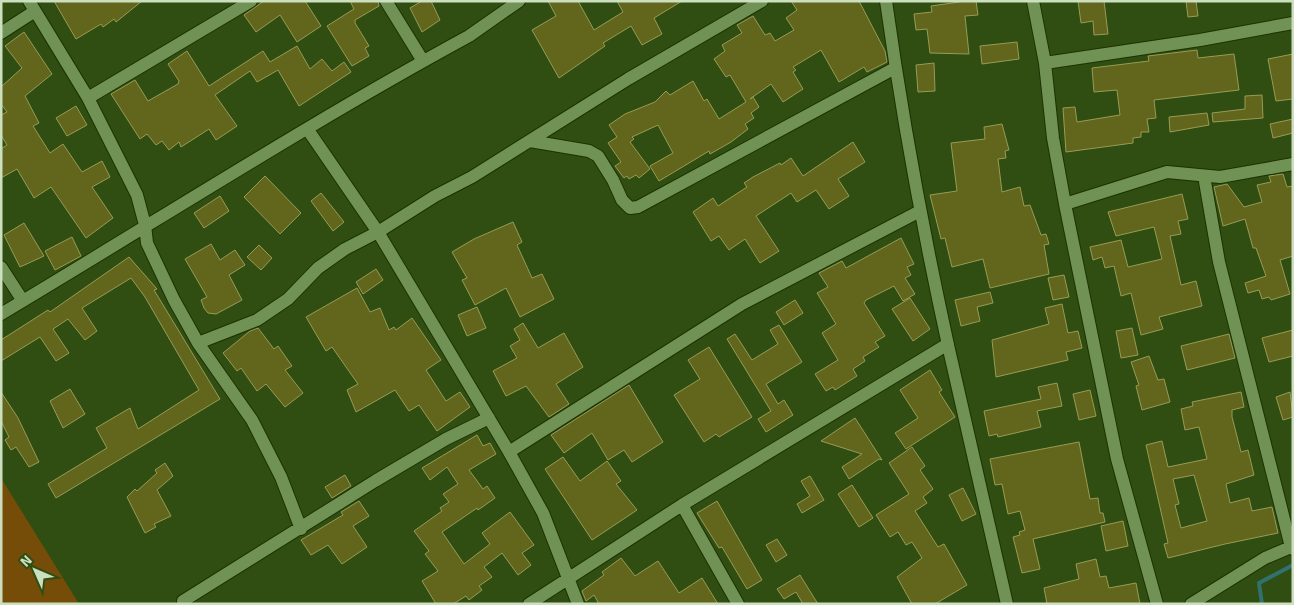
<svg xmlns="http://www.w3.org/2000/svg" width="1294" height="605" font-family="Signika,sans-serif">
  <rect width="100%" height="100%" fill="#304e11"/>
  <path fill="#764d08" d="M1,478L79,604H1Z"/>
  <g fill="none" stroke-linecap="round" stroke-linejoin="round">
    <path stroke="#31716f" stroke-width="4" d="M1262,604L1259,583L1293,565"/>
  </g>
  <path fill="#62651c" stroke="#979c55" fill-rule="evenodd" d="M54,1H142L116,22L114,19L103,27L101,24L76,39Z
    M264,1H305L321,26L297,42L280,15L256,32L244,15Z
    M350,1H378L379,6L355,20V23L369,46L365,48L369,56L352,66L327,26L354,9Z
    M422,1H431L440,20L422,32L410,8Z
    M548,1H578L594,30L623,12L617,1H682L654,18L662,34L642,45L631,26L603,43L605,46L559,78L532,30L556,16Z
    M791,1H859L885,51L887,62L867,72L864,67L839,82L821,50L793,67L796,70L793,72L803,89L783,102L771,84L750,99L753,97L759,107L751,113L754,118L745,124L748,129L731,142L710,154L709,151L659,181L650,166L673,153L658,125L632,137L634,139L630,142L650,169L639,178L636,175L629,179L627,176L624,178L615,166L621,162L608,143L617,137L609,125L625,114L655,102L666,91L670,95L693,81L704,101L707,99L719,119L746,102L730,75L726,77L714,59L725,51L722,45L742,33L737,25L753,16L765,35L770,33L775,41L794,30L786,18L797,10Z
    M966,1H976L978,15L965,16L969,54L930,53L927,29L916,30L914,14L932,12L931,6Z
    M1078,1H1104L1108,34L1094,35L1093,21L1081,23Z
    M1186,1H1196L1198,16L1188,17Z
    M24,32L52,74L25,96L39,123L33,126L50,153L63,144L82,172L102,161L110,177L92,187L113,218L86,238L51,187L34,198L17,169L1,178V149L7,145L1,135V115L7,112L1,104V87L22,68L5,46Z
    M1017,42L1019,59L982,64L980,46Z
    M297,46L310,69L322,59L332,71L344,62L351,72L299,106L278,70L257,82L250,71L215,95L237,126L216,140L209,129L181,147L179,142L169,150L162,141L156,145L147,134L140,139L111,94L135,80L148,101L178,84L179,81L168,64L187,51L209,86L263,51L270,62Z
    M1197,50L1198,58L1234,54L1239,90L1154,100L1156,118L1147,119L1149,132H1141V137L1133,138V143L1066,152L1063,108L1075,107L1077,122L1120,115L1117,90L1094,92L1092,68L1149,61L1148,56Z
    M1293,54V99L1276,101L1268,59Z
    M934,63L935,91L918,92L916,65Z
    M1262,95L1263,118L1213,122L1212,113L1245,109V96Z
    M76,106L87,125L67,136L56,118Z
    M1207,113L1209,125L1170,132L1169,117Z
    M1293,119V133L1273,138L1270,124Z
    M1002,124L1009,150L1005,151L1006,158L998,159L1002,192L1020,187L1024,206L1030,205L1041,235L1046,234L1049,244L1044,245L1049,274L990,288L983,259L952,267L945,238L941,239L930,195L957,191L951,143L985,139L984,127Z
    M853,142L865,162L838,179L849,196L829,209L816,190L797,202L791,193L756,216L779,251L760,263L745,239L729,250L719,236L711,241L693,212L713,198L718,206L747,187L744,183L753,177L780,163L781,165L791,158L803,176Z
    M1283,174L1287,187L1293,186V256L1280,260L1290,294L1271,300L1269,297L1262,299L1259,290L1248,293L1245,283L1266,276L1256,248H1253L1245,219L1223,226L1214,187L1227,184L1244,207L1262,202L1257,185L1271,182L1269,176Z
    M265,176L301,213L280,234L244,197Z
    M321,193L344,222L333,231L311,201Z
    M1182,194L1188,219L1178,221L1181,234L1170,236L1181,285L1196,281L1202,306L1159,317L1163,329L1141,335L1131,293L1121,296L1114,266L1105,268L1102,257L1093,260L1090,247L1121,240L1128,267L1162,259L1154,227L1116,236L1108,212Z
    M220,196L229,211L204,228L194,213Z
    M513,222L522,242L517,245L532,278L542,274L554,299L520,317L506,288L475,305L462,280L467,278L452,252L474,239Z
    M24,223L44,256L20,267L4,235Z
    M72,237L81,256L55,270L45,251Z
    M901,238L914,264L907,267L911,275L905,278L915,294L903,301L894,286L866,300L864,303L885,336L875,342L879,347L863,357L865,361L853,369L857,376L835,390L833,387L826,391L815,374L838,360L822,333L836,324L817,293L828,287L819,273L842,261L846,268Z
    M211,244L220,260L235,250L245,265L229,275L242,300L216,314L208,313L204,308L201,300L207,297L185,259Z
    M259,245L272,258L261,270L247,257Z
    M129,257L157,289L154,290L220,399L56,498L48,484L107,448L96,428L130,408L138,429L199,390L145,297L131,278L82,308L97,331L85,340L68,319L53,329L69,353L56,361L40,337L1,361V340L48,310L50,312Z
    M376,269L383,280L363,294L356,282Z
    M1064,275L1069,297L1053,300L1048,278Z
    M357,288L370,312L380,308L389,330L394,327L396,330L412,318L441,360L426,370L446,401L460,392L470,407L437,431L419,405L409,411L395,390L356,412L347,390L358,384L332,347L326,351L306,317Z
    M990,292L993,303L977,307L980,321L961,326L955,300Z
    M910,298L930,329L913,341L892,309Z
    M795,300L803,313L784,325L776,312Z
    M1062,304L1068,333L1078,331L1082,348L1066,352L1068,360L996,377L992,340L1049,324L1045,308Z
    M477,307L486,328L467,336L458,315Z
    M523,323L538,348L564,333L583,367L556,384L569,404L549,417L526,386L506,396L493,371L517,358L510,346L520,340L514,329Z
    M779,325L802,362L766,384L778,404L784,400L793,415L766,432L758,419L771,411L727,339L735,334L752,360L778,344L770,330Z
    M258,328L274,349L278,346L292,366L285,370L303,393L285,407L266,384L257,391L241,368L237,371L223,353L250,331Z
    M1132,328L1138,355L1121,358L1116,331Z
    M1293,330V356L1269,362L1262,338Z
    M1229,334L1235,358L1187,370L1181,346Z
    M709,347L752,417L719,437L716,434L704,442L674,395L700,379L688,360Z
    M1149,356L1158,380L1164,379L1170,402L1142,410L1136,386L1139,385L1131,362Z
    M930,370L942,390L939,392L955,417L906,449L895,433L918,418L900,390Z
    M1057,383L1062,406L1037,411L1041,427L998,437L997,434L989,436L984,411L1041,399L1038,387Z
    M629,385L663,442L632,462L624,450L608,460L592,433L564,453L551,435Z
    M70,389L85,414L63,428L50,401Z
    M1090,390L1096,416L1079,420L1073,394Z
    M1,392L18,418L39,462L29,467L16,447L11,450L5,440L9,437L1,421Z
    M1241,392L1244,407L1232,410V417L1241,452L1248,450L1254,475L1226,484L1230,503L1249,498L1252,511L1272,507L1278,533L1225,544L1168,558L1164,544L1168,543L1146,445L1162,441L1168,467L1207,459L1199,427L1185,430L1181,409L1193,406L1192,402ZM1194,475L1207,521L1181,528L1175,505L1179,504L1173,479Z
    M1290,392L1293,417L1283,420L1276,397Z
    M855,418L882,460L879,459L849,479L842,467L862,454L821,441Z
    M477,435L483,446L490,443L496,454L469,470L483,489L487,486L495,498L478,510L477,508L442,532L464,564L490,544L482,533L510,512L534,545L522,553L531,565L518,575L502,553L484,567L492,577L479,586L482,590L469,600L466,596L453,604H436L422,581L438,571L425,554L429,551L414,531L442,511L440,508L449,502L443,494L458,484L447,467L430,480L422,468Z
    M1079,442L1090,499L1098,498L1100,513H1103L1105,522L1033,539L1040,569L1022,573L1013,537L1020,535L1019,532L1025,530L1020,511L1008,514L1002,484L995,485L990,459Z
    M912,447L925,466L920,470L933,489L923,497L927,503L915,511L938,547L944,544L967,585L935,604H912L897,577L922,558L912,542L906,545L898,532L890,537L876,515L909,494L889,463Z
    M563,457L580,481L607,461L621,481L616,484L637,510L592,540L545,469Z
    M165,463L173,476L157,490L171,516L154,524L156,527L145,533L127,497L135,489L137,491L157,473L155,470Z
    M345,475L351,486L332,498L325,487Z
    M810,476L824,500L802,513L797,504L810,496L801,481Z
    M852,485L873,518L859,527L838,494Z
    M963,488L976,514L962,521L949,495Z
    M359,501L369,516L353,526L367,547L342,564L328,545L311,555L301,540L343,515L341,512Z
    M717,501L762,580L747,589L722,547L719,548L697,513Z
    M1123,521L1128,546L1106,551L1101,526Z
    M777,539L787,555L776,562L766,545Z
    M621,558L635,576L658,561L679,593L702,578L718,604H599L594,595L586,601L582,591L604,575L602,572Z
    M1096,559L1100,577L1106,576L1109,588L1136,583L1140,604H1047L1044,588L1079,579L1076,564Z
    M800,575L803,580L818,604H803L796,592L784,599L777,589Z"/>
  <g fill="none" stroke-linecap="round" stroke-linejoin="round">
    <defs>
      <path id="street" d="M29,1L88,98L137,195L145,225L147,243L174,300L198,343L252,420L281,477L301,529
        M386,1L423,61
        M886,1C902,116 923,231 948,345C967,431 988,517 1007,604
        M1033,1L1045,63L1053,138L1065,204L1117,459L1157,604
        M1,33L35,11
        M1045,63L1200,40L1293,23
        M88,98L251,1
        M308,130L378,232L509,452L543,513L578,604
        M530,141L589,151L598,156L613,180L622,200L630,208L638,207L895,68
        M1204,176L1219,262L1291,547
        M1065,204L1167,172L1220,177L1293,164
        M1,267L23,301
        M1,314C157,221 309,123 469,36L519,1
        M198,343L257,320L288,299L318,268L345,249L378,232L435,196L472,177L628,79L762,1
        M509,452L742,304L920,211
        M682,505L738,604
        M183,601L375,481L446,439L489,418
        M529,604L682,505L948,344
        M1191,604L1265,558L1291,547L1293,549"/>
    </defs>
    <use href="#street" stroke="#1c3203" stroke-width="14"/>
    <use href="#street" stroke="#709255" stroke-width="12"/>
  </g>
  <rect width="1294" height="605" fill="none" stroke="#ccdfbf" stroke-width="5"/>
  <g transform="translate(35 570) rotate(315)" stroke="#304e11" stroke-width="4" paint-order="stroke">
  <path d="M0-4L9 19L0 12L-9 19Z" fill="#ccdfbf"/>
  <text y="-8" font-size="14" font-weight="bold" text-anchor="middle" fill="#ccdfbf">N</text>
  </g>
</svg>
